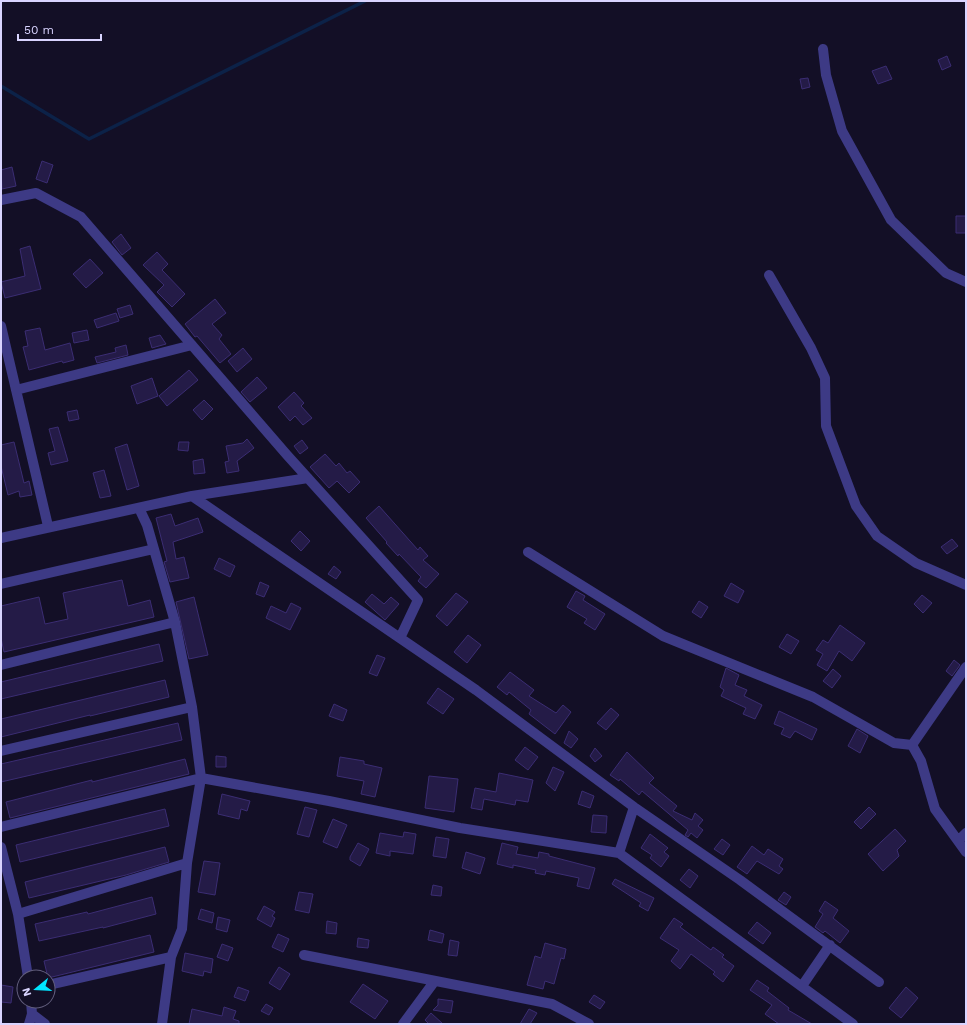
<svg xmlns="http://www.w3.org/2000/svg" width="967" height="1025" font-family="'Work Sans',sans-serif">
  <rect width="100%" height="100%" fill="#130f26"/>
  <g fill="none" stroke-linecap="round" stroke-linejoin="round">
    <path stroke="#0c2248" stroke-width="3.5" d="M1,86L89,139L365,1"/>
  </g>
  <path fill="#241b47" stroke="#3b2d73" d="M947,56L951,66L942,70L938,60Z
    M886,66L892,79L878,84L872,71Z
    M808,78L810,87L802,89L800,79Z
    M42,161L53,165L47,183L36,179Z
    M12,167L16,186L2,189L1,170Z
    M956,216H966V233H956Z
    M121,234L131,248L122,255L112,242Z
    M30,246L41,289L5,298L1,282L25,276L20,249Z
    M157,252L168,264L162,270L185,294L172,307L157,292L164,285L143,265Z
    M90,259L103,273L86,288L73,274Z
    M215,299L226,313L212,324L222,335L219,339L231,354L220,363L197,336L195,337L185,324Z
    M130,305L133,314L120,318L117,309Z
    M116,313L119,321L97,328L94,320Z
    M40,328L45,350L70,343L74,360L63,363L62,361L29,370L23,347L28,346L25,331Z
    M87,330L89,340L74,343L72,333Z
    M160,335L166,344L152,348L149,338Z
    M126,345L128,355L97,363L95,357L116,352L115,348Z
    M243,348L252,359L237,372L228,361Z
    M189,370L198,380L167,406L159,396Z
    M257,377L267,388L250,402L241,392Z
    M152,378L158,396L137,404L131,386Z
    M294,392L304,403L301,406L312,418L303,425L295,416L290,421L278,407Z
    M204,400L213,409L202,420L193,410Z
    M77,410L79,419L69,421L67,412Z
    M58,427L68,461L51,465L48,453L55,451L49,429Z
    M247,439L254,448L237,461L239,471L227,473L225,462L229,461L226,446L243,443Z
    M302,440L308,448L300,454L294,446Z
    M14,442L24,483L29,481L32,495L20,497L19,491L8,495L1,466V445Z
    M179,442H189L188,451L178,450Z
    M127,444L139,486L127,490L115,448Z
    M325,454L336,466L339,463L347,473L350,471L360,482L349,493L337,481L329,488L310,467Z
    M203,459L205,473L194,474L193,461Z
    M104,470L111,496L100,498L93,473Z
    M379,506L418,550L420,547L428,556L423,560L439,574L426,588L418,581L421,577L399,554L398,556L386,543L387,542L366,518Z
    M171,514L175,526L198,518L203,532L173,542L176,559L184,557L189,578L170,582L164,562L167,561L156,518Z
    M300,531L310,541L301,551L291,541Z
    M952,539L958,546L947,554L941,547Z
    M219,558L235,566L230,577L214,569Z
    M334,566L341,572L336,579L328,574Z
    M122,580L128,606L150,600L154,617L4,652L1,638V606L39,597L45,624L68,619L63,593Z
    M260,582L269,586L264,597L256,594Z
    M731,583L744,591L738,603L724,596Z
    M576,591L585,596L583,600L605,614L595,630L584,623L587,619L567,607Z
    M456,593L468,602L447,626L436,616Z
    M372,594L384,604L391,597L399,604L385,620L365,602Z
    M922,595L932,603L923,613L914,604Z
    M194,597L208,655L189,659L176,602Z
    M699,601L708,607L701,618L692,612Z
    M291,603L301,608L290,630L266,618L271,606L286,613Z
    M840,625L865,643L852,661L839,651L827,671L817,665L823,654L816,650L823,640L828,643Z
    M787,634L799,641L791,654L779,647Z
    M468,635L481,645L467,663L454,652Z
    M159,644L163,661L1,699V682Z
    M377,655L385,658L377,676L369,673Z
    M954,660L960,665L952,676L946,671Z
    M726,668L739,675L735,685L747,690L744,696L762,705L755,719L743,714L746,708L721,696L724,690L720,687Z
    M833,669L841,676L832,688L823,681Z
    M510,672L534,690L529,696L556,713L563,705L571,712L555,734L529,714L531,710L509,692L507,695L497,687Z
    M165,680L169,697L90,716V715L1,737V719Z
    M438,688L454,699L443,714L427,703Z
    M334,704L347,710L343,721L329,716Z
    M611,708L619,715L606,730L597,723Z
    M779,711L817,729L812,740L795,731L790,738L781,734L784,728L774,724Z
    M178,723L182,740L1,782V764Z
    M857,729L868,736L860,753L848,746Z
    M569,731L578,739L571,748L564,743Z
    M525,747L538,757L528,770L515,760Z
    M595,748L602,756L595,762L590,756Z
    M627,752L654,778L649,783L677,806L673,811L692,820L695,813L703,820L698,826L703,830L697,838L691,833L688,837L685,835L688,830L642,791L639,795L620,779L619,781L610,775Z
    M216,756L226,757V767H216Z
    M340,757L364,761V764L382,768L375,797L361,794L364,781L337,776Z
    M185,759L189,774L10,818L6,802L92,780V782Z
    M553,767L564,772L555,791L546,783Z
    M499,773L533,780L528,802L516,800L515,805L484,799L482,810L471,808L475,788L496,792Z
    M429,776L458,779L454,812L425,808Z
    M582,791L594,796L590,808L578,804Z
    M222,794L250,801L247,811L241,809L239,819L218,814Z
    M305,807L317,810L309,837L297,834Z
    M869,807L876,814L861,829L854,822Z
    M165,809L169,826L20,862L16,845Z
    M593,815L607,816L606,833L591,832Z
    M333,819L347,825L337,848L323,842Z
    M895,829L906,841L897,850L899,856L883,871L868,854Z
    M404,832L416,834L413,854L390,851V856L376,853L380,833L403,837Z
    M650,834L668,848L664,852L669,856L661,867L650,858L652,855L641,848Z
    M436,837L449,839L446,858L433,856Z
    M722,839L730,845L723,855L714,849Z
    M358,843L369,849L360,866L350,860V857Z
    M502,843L518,847L516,854L538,858L539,852L549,854V856L595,868L589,889L577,886L579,878L546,871L545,875L535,873L536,870L513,865V868L497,864Z
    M752,846L764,855L768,849L783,859L779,866L783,869L779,874L757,861L747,874L737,867Z
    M165,847L169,862L126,875L29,898L25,882Z
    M466,852L485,858L480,874L462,868Z
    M204,861L220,863L215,895L198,892Z
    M689,869L698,876L690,888L680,880Z
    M615,879L654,898L648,911L639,906L641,903L612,884Z
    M433,885L442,887L441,896L431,895Z
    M299,892L313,894L309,913L295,910Z
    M784,892L791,897L786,905L778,900Z
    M152,897L156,914L103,928V927L39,941L35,924L87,912L88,914Z
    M825,901L838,910L833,918L849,931L840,943L825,931L823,933L815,927L823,914L819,911Z
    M264,906L275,912L272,916L275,918L271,927L257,919Z
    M201,909L214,913L212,923L198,919Z
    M218,917L230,920L227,932L216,929Z
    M674,918L683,924L680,927L711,950L713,947L724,955L722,957L734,966L723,982L713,974L715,972L691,954L680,969L671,961L679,950L660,938Z
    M327,921L337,923L336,934L326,933Z
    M757,922L771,933L763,944L748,933Z
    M430,930L444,934L442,943L428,940Z
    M278,934L289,939L283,952L272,947Z
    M150,935L154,952L48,978L44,961Z
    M358,938L369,940L368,948L357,947Z
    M450,940L459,942L457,956L448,955Z
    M545,943L566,949L564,959L561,958L554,984L545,981L543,989L527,985L535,956L541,958Z
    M222,944L233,948L228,961L217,957Z
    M185,953L213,959L211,973L204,971L203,976L182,971Z
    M279,967L290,974L280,990L269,983Z
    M757,980L769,988L767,991L789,1008L788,1010L812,1024H779L765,1014L772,1005L750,990Z
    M363,984L388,1001L375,1019L350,1002Z
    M1,985L13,987L11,1003L1,1002Z
    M238,987L249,991L245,1001L234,997Z
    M906,987L918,998L901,1018L889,1008Z
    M594,995L605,1002L600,1009L589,1002Z
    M438,999L453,1001L451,1013L433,1010L438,1005Z
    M266,1004L273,1008L269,1015L261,1011Z
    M224,1007L236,1011L233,1019L239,1021V1024H189L192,1009L222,1016Z
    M529,1009L537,1013L530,1024H520Z
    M431,1013L443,1024H429L425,1020Z"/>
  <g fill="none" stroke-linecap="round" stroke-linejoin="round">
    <path stroke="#3d3a85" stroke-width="10" d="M823,49L826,75L842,131L891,220L946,273L966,282
      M1,200L36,193L81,217L287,455L418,600L400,638
      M769,275L811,348L825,378L826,426L856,506L877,536L916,563L966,585
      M1,326L48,526
      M16,390L192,345
      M192,496L476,690L634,807L740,880L879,982
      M139,508L147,525L175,622L192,707L201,778L187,863L182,929L171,957L162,1024
      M1,538L192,496L308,478
      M528,552L663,636L813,697L894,743L912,745L921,761L935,809L966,852
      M1,584L154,549
      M1,665L175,622
      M912,745L966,667
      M1,751L192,707
      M1,827L201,778L329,801L460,828L619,853L853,1024
      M958,841L966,833
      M1,847L18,914L28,977
      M619,853L634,807
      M18,914L187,863
      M304,955L552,1004L589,1024
      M48,985L171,957
      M802,986L830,945
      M32,1014L45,1024
      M29,1024L32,1014L31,1001
      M403,1024L434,982"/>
  </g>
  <rect width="967" height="1025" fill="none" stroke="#d9d4ff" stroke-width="4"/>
  <g transform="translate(36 989) rotate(252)"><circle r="19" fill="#130f26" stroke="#625e7d"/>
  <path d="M0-3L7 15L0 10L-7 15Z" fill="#00e5ff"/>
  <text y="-6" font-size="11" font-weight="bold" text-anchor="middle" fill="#d9d4ff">N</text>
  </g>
  <path d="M18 34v6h83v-6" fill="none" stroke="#d9d4ff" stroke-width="2"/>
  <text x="24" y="34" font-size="12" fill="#d9d4ff" stroke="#130f26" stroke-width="3" paint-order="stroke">50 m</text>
</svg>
